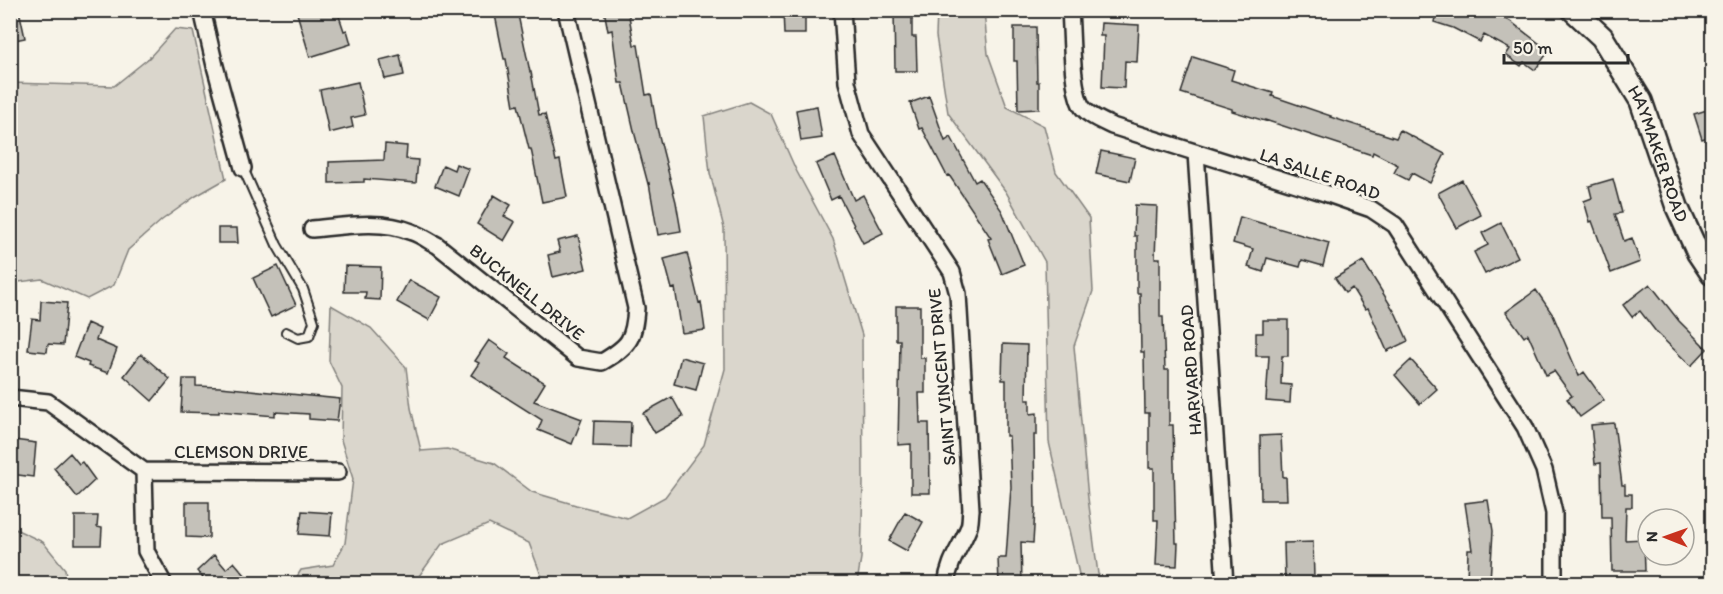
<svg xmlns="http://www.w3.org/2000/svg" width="1723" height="594" font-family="Itim,sans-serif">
  <rect width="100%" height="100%" fill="#f7f3e8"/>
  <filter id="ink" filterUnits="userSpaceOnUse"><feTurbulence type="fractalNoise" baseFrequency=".0167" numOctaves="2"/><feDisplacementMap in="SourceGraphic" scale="12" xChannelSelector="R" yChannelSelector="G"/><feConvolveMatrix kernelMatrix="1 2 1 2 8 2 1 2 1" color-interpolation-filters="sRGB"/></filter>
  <g filter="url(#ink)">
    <path fill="#dad6cc" stroke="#82807c" stroke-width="1.5" d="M937,11H984L988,54L1007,107L1044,126L1056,172L1089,218L1093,291L1074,346L1088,498L1098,574L1107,583H1081L1049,442L1045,262L1006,192L948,113L936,36Z
      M175,29L193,31L226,179L196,196L162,220L128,250L114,285L87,299L42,279L11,283V83L114,86L149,58Z
      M749,102L771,114L796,170L833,239L862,335L863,483L861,558L857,583H544L529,543L489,524L442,544L414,583H293L301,570L333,565L345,543L353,479L341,440L342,388L329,361L331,305L371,328L406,367L411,408L421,451L447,449L494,463L532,492L576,505L627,518L665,497L704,445L725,369L724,228L710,173L704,116Z
      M11,527L43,542L65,569L67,583H11Z"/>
    <path fill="#c4c1b9" stroke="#2b2b2b" stroke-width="1.5" d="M10,10H19L25,38L10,41Z
      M296,10H337L344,31L347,30L351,44L310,57Z
      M494,10H517L530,72H531L539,115L545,114L556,161L560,160L567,197L542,202L531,149H529L518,105L514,106L506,59H504Z
      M604,10H628L634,45H638L646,95L651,94L657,128L676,202L681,231L658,235L649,183L648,184L635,135L623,83H619L612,30L608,31Z
      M783,10H805V34H784Z
      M894,10H912V37H916L917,71H895Z
      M1437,10H1489L1510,21L1549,51L1535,70L1524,62L1521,66L1506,55L1510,49L1484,35L1480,42L1453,28L1434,22Z
      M1101,23L1139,25L1137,62L1125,61L1124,88L1102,87L1104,36H1100Z
      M1014,27H1036L1037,82H1039V109L1018,110L1017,61H1014Z
      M400,55L404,75L385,79L380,60Z
      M1193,57L1234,70L1231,80L1273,93L1272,96L1331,116L1330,117L1396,138L1400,130L1445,154L1430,183L1412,173L1408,180L1394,173L1398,165L1373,152L1372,155L1265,120V121L1232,111V109L1181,93Z
      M358,82L365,115L351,118L353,127L329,133L320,90Z
      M929,96L945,141L951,137L975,182L980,179L1002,211L1024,265L1002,274L988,239L991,238L949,175L947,176L922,128L919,129L910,103Z
      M817,106L822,138L801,141L796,110Z
      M1713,108V135L1702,139L1694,114Z
      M385,144L407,146L406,159L418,160L416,183L364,179V182L329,183V162L384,160Z
      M1101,151L1135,158L1130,181L1096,174Z
      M835,156L854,200L863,195L883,233L863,243L839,196L831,200L816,164Z
      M456,164L469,169L459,196L435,186L443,165L454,170Z
      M1613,179L1622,213L1615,214L1624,241L1632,238L1640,262L1611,273L1592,221L1590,222L1584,201L1592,198L1589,186Z
      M1462,180L1481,215L1457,228L1438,193Z
      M494,195L511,205L504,216L515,222L504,241L477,224Z
      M1135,205L1157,206L1155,258H1160V317H1163L1165,370H1169V425H1173L1176,543H1178L1177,566L1156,565L1158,520H1154V468H1149V413H1145L1144,352H1141L1140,293H1137V236H1134Z
      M1240,217L1329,243L1323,266L1302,260L1300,267L1267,258L1263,272L1248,267L1253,249L1233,243Z
      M1501,223L1518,257L1485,274L1474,252L1488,245L1482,233Z
      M218,228H237L238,243H218Z
      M578,236L586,269L553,277L548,255L560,252L557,241Z
      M687,253L699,303L701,302L705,330L682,333L675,288L672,289L664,259Z
      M1363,261L1396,314L1408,341L1387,351L1368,308L1365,309L1352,288L1345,293L1335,278Z
      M278,266L296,305L271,317L253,278Z
      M345,266L381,267L380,300L365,299L366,292H344Z
      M409,280L441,297L429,320L397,302Z
      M1650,284L1679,321L1707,349L1691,366L1657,333L1640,311L1632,317L1623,305Z
      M1536,290L1553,315L1579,376L1584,372L1604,400L1580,417L1567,399L1572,396L1554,371L1546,375L1528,334L1524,337L1506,312Z
      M41,301L67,303L63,345L48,344L47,352L28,350L32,319L40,320Z
      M896,306H920V358H925V393H919L920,423H929L930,493H911V444L898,445L900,340H896Z
      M1263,320H1288V356H1282L1281,384L1291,385L1290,403L1266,401L1269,356H1256V333H1263Z
      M87,323L100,329L96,340L117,349L108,373L88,366L89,363L74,357Z
      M489,340L509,354L506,358L545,383L534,401L582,419L572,444L538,430L542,420L471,375L479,363L475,361Z
      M1003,344L1027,345L1026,400H1030V414L1037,413V435H1034L1035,510L1033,543L1021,542L1022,584H999L998,558H1006L1011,487L1009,436H1006V380H1002Z
      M141,354L170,379L152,401L124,376Z
      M681,357L703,363L696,390L674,384Z
      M1411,360L1437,389L1420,404L1395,375Z
      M183,379H196V386L220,387L340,399L337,421L309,419V414L275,412V416L219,411V413L181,412Z
      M672,397L683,417L655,433L643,413Z
      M594,421L631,422L630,447L593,446Z
      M1614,423L1622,485H1625V494H1632V507H1626L1625,540L1644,539L1645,571H1612L1611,517H1602L1601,463L1595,464L1591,425Z
      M1281,435L1283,477H1286L1287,500H1261L1260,436Z
      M14,440L36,443L33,477L11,474L10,442L13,443Z
      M70,453L79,464L82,462L95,480L77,497L54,468Z
      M1488,500L1493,531L1490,581L1467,580L1468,550H1472L1465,503Z
      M186,502H209V538L186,537Z
      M302,511L332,513L330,536L299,534Z
      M905,512L923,522L907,551L889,541Z
      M75,516H98L97,527L102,528L101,545H75Z
      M1313,542L1314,578L1285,579L1284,543Z
      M214,555L226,569L234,562L245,575L237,582L238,584H208L197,571Z"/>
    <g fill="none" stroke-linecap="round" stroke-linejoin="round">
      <defs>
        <path id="lane" d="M243,168L277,245L303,289L314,322L309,336L298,338L286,332"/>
        <path id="street" d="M202,10L215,66L243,168
          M842,10L847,82L861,134L952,272L958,294L971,510C970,516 971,524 968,529C959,551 950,558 946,584
          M1070,10C1072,34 1071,85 1081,105C1086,115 1102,121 1112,126L1325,193L1371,209L1395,225L1525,427L1544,470L1554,513V584
          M1196,153L1225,584
          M312,229C344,226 381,219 412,232C421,235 429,241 437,245L578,358L602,362C629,346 634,340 636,308L566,10
          M10,398L48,402L144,471L146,551L164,584
          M144,471L338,472"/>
        <g id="secondary">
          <path id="s1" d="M1573,10L1602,37L1641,101L1677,207L1698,253L1712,274"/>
        </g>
      </defs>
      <use href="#lane" stroke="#2b2b2b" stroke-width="12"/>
      <use href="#street" stroke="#2b2b2b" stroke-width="20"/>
      <use href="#secondary" stroke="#2b2b2b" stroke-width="26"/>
      <use href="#lane" stroke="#f7f3e8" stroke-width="8"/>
      <use href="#street" stroke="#f7f3e8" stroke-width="15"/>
      <use href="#secondary" stroke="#f7f3e8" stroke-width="21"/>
    </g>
  </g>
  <g text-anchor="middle" stroke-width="6" stroke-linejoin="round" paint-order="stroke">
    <g font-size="18" fill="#2b2b2b" stroke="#f7f3e8">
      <text dy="6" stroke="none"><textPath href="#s1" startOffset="170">HAYMAKER ROAD</textPath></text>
      <text transform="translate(1320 174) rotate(19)" y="6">LA SALLE ROAD</text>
      <text transform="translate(527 292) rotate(39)" y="6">BUCKNELL DRIVE</text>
      <text transform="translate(1191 370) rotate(-94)" y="6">HARVARD ROAD</text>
      <text transform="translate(942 377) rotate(-95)" y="6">SAINT VINCENT DRIVE</text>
      <text x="241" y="458">CLEMSON DRIVE</text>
    </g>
  </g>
  <rect width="1723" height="594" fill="none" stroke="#f7f3e8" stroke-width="36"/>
  <rect x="18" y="18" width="1687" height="558" fill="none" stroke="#2b2b2b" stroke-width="2" filter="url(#ink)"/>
  <g transform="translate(1666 537) rotate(271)"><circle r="28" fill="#f7f3e8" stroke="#a5a39c" stroke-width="1.5"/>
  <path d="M0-4.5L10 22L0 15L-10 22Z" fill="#c8321e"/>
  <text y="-9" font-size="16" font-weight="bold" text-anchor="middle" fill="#2b2b2b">N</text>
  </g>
  <path d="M1504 54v9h124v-9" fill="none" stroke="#2b2b2b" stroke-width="3"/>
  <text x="1513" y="54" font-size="18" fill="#2b2b2b" stroke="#f7f3e8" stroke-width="4.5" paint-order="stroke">50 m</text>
</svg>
